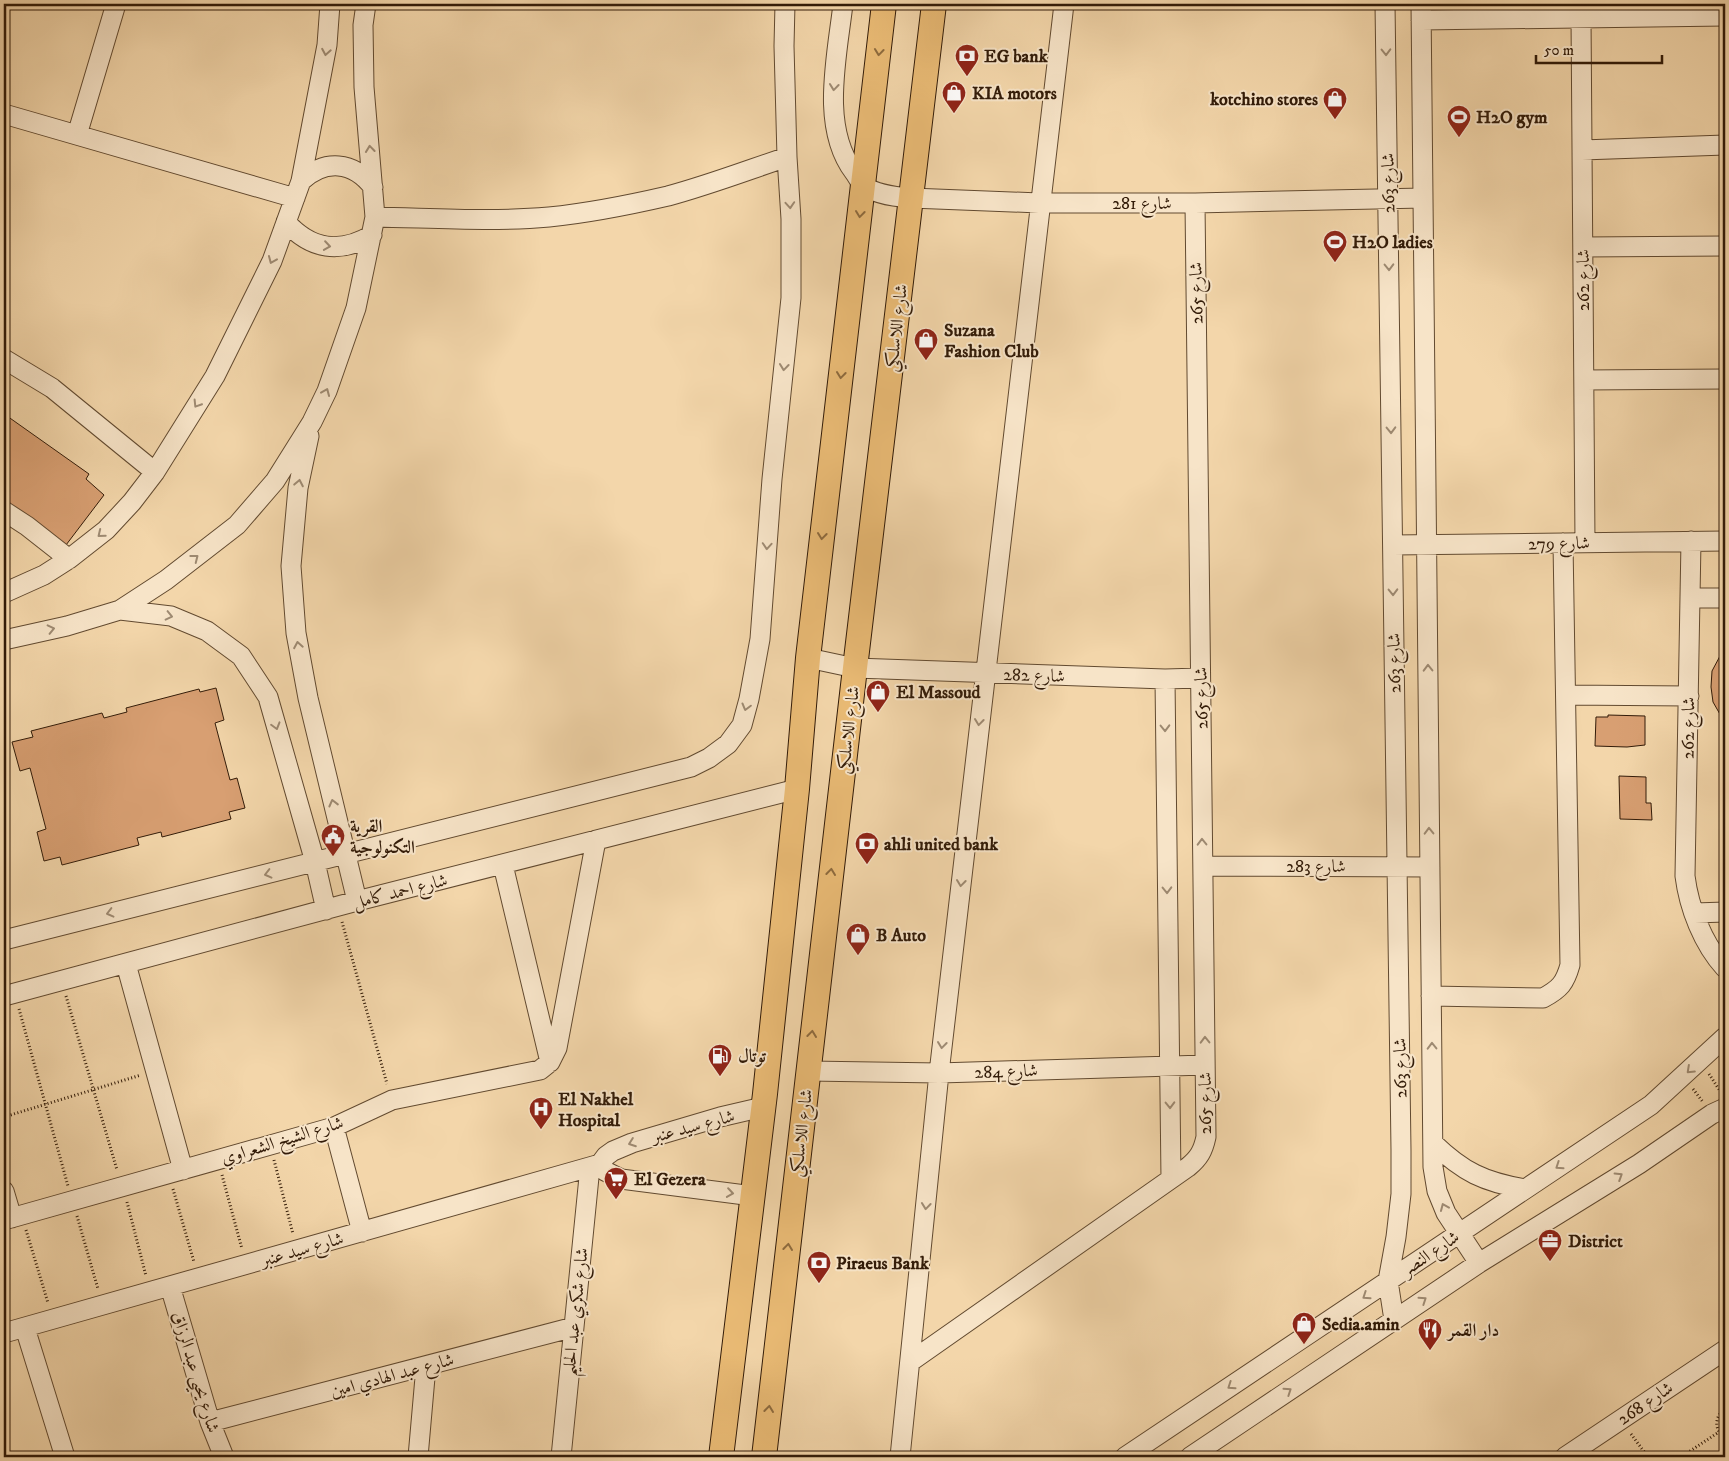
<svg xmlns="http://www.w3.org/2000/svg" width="1729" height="1461" font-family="'IM FELL DW Pica',Amiri,serif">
  <rect width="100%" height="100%" fill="#f3d6aa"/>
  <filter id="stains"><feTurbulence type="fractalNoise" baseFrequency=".004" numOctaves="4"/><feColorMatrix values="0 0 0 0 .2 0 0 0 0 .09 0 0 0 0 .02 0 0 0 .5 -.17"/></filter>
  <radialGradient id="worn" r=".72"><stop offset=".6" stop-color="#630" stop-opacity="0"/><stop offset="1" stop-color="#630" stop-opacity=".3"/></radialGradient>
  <path fill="#d89f72" stroke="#321b08" d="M7,416L89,474L86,479L104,495L66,545L33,527L4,505V418Z
    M1725,651V720L1721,716L1713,702L1711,687L1712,671L1720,656Z
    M216,688L224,720L215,723L230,780L237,778L245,808L229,812L231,819L162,837L161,832L137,838L139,845L62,865L60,857L44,861L37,832L46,829L30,768L20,771L12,742L33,737L31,731L102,713L104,718L127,712L126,708L199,689L200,692Z
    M1608,715L1645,716V745L1627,747L1595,746L1596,717H1608Z
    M1722,772H1725V828H1721Z
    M1619,776L1646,777V803H1651L1652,820L1620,819Z"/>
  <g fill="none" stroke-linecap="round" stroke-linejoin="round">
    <defs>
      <path id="minor" d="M843,4C837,57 820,127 854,172C857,176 860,182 863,185C874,194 897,197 911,198L1039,203H1195L1423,198
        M1385,4L1401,1150V1194L1396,1237L1388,1281L1394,1320
        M1421,4L1433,1167L1437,1191L1446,1213L1479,1263
        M1581,18L1585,542
        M1421,20L1725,16
        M4,114L295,198
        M77,135L116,4
        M1582,150L1725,145
        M301,181C325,159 353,161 373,187
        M375,217C433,218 492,222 549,217C589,213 629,205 668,196C709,185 748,170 787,157
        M286,222C311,250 340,254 372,235
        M1583,247L1725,246
        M4,359L52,388L155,472
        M1584,380L1725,379
        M309,436L298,488L291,566L296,633L308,698L357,901
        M4,511L27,526L69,559
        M1691,541L1685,876C1689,908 1703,944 1725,968
        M1393,545L1725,541
        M4,593L44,575L69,559L106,530L132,502L155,472L215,376L272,261L301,181L327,45L330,4
        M1690,598H1725
        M120,610L171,616L207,631L241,656L268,697L315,862L326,910
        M4,640L67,626L120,610L166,580L237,525L275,481L312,422L327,391L356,308L375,217L364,87L363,25L366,4
        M808,658L855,668L1165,679L1200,678
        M1165,679L1171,1178
        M1566,695L1689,696
        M503,865L550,1062
        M1203,866L1430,867
        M1695,913L1725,912
        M4,940L691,767L709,758L728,744L742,725L749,699L760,639L772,479L791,298V219L787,157L784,46L785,4
        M126,964L183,1170
        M4,996L357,901L797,789
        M1431,996L1543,998C1560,989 1565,983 1570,965L1563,543
        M808,1071L939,1073L1205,1065
        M334,1127L362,1232
        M1433,1143C1463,1172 1484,1182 1525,1189
        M600,1164L605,1171L621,1179L753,1196
        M4,1191L12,1218
        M4,1220L334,1127L392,1100L540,1070L550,1062L557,1048L596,840
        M170,1286L210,1422L224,1457
        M25,1328L65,1457
        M4,1333L600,1164L606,1156L613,1151L632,1143L720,1117L763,1107
        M910,1362L1188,1167C1199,1158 1203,1151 1206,1137L1195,203
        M210,1422L574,1327
        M418,1457L426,1366
        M561,1457L590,1167
        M900,1457L939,1073L1064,4
        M1125,1457L1651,1105L1725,1037
        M1190,1457L1479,1263L1639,1164L1712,1114L1725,1108
        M1565,1457L1725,1350"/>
      <path id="major" d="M721,1457L765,1094L797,789L808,658L884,4
        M764,1457L855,668L934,4"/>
    </defs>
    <use href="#minor" stroke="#624a30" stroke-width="21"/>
    <use href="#major" stroke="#321b08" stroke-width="26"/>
    <path stroke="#321b08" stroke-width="3" stroke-dasharray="1 2.5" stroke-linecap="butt" d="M342,922L387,1084
      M66,996L117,1170
      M19,1009L68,1186
      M1709,1074L1720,1091
      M1693,1089L1703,1102
      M4,1117L141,1075
      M274,1160L293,1234
      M222,1175L242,1249
      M173,1189L194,1262
      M127,1202L146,1276
      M77,1216L98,1289
      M26,1230L48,1303
      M1725,1409C1714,1417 1714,1430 1725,1438
      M1631,1434L1648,1457
      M1681,1457L1719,1432"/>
    <use href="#minor" stroke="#f7e4c8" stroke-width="19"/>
    <use href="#major" stroke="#eabb75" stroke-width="24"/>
  </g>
  <defs><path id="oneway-chevron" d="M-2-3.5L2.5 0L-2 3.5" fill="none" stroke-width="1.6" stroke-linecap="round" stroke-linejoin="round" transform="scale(1.25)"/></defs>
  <g stroke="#9e8a72">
    <use href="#oneway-chevron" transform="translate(326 52) rotate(100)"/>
    <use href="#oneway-chevron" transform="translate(1386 52) rotate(89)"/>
    <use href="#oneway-chevron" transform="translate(834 87) rotate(96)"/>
    <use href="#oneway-chevron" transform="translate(370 149) rotate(-96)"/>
    <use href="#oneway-chevron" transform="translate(790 205) rotate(86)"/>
    <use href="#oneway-chevron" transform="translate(327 246) rotate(8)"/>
    <use href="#oneway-chevron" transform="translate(272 260) rotate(113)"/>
    <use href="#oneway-chevron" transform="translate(1389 267) rotate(89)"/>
    <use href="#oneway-chevron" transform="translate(784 367) rotate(96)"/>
    <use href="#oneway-chevron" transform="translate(326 392) rotate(-67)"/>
    <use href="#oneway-chevron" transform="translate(197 404) rotate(122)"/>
    <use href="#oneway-chevron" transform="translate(1391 430) rotate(89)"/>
    <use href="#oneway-chevron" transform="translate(299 483) rotate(-79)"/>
    <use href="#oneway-chevron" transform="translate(101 534) rotate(141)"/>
    <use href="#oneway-chevron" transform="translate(767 546) rotate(94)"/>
    <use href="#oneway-chevron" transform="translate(195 558) rotate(-38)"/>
    <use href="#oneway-chevron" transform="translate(1393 592) rotate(89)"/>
    <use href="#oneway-chevron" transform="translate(169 616) rotate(13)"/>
    <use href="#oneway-chevron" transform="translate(51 629) rotate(-13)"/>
    <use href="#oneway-chevron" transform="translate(298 645) rotate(-100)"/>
    <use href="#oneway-chevron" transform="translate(1428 668) rotate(-91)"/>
    <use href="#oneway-chevron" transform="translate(746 707) rotate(105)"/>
    <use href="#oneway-chevron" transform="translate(979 722) rotate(97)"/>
    <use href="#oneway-chevron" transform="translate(276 726) rotate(74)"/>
    <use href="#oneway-chevron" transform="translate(1165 728) rotate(89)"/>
    <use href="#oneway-chevron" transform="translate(333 803) rotate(-104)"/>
    <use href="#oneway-chevron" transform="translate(1429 831) rotate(-91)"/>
    <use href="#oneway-chevron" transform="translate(1202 842) rotate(-91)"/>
    <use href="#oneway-chevron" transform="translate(268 874) rotate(166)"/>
    <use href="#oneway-chevron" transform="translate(961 883) rotate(97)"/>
    <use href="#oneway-chevron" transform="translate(1167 890) rotate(89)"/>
    <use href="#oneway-chevron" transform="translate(110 913) rotate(166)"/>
    <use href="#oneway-chevron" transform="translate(1205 1040) rotate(-91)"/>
    <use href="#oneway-chevron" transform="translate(942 1045) rotate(97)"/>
    <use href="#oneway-chevron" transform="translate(1432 1046) rotate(-91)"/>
    <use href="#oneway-chevron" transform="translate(1690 1070) rotate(137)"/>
    <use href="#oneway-chevron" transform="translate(1170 1105) rotate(89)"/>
    <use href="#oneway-chevron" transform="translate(632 1143) rotate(160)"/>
    <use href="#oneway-chevron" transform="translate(1559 1166) rotate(146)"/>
    <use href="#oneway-chevron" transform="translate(1619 1176) rotate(-32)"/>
    <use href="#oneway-chevron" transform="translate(730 1193) rotate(8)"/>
    <use href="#oneway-chevron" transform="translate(926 1206) rotate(96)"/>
    <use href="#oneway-chevron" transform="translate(1444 1207) rotate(-113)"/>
    <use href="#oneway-chevron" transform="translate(1366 1296) rotate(146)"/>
    <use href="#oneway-chevron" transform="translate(1423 1300) rotate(-34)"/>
    <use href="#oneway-chevron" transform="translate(1231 1386) rotate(146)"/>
    <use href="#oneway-chevron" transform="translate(1288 1391) rotate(-34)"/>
  </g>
  <g stroke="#8e6b3e">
    <use href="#oneway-chevron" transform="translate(879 52) rotate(96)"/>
    <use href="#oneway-chevron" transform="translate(860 214) rotate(97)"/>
    <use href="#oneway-chevron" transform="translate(841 375) rotate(97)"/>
    <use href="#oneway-chevron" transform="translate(822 536) rotate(97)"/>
    <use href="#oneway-chevron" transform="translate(831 872) rotate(-83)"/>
    <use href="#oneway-chevron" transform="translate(812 1034) rotate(-83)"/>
    <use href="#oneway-chevron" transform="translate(788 1247) rotate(-83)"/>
    <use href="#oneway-chevron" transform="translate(769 1409) rotate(-83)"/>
  </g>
  <defs>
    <symbol id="bank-pin" viewBox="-11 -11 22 30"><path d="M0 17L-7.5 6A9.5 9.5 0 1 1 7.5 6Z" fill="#8f2418" stroke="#f7e4c8"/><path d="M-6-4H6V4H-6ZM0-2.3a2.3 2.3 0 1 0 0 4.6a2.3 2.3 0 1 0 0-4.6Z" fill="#fff"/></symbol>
    <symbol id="shop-pin" viewBox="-11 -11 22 30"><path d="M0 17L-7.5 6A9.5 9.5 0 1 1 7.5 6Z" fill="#8f2418" stroke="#f7e4c8"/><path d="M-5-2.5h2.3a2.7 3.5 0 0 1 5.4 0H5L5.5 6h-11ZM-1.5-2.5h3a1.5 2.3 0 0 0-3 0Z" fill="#fff"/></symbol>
    <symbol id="stadium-pin" viewBox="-11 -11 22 30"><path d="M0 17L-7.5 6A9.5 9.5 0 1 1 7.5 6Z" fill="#8f2418" stroke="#f7e4c8"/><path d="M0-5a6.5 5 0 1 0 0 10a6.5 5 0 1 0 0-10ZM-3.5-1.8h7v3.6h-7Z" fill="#fff"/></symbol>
    <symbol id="civic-pin" viewBox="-11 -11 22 30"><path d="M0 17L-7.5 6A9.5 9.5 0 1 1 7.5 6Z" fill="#8f2418" stroke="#f7e4c8"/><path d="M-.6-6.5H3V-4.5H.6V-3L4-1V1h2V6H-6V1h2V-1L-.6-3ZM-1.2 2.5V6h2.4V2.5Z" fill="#fff"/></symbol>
    <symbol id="fuel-pin" viewBox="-11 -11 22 30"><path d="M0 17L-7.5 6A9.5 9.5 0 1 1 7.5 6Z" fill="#8f2418" stroke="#f7e4c8"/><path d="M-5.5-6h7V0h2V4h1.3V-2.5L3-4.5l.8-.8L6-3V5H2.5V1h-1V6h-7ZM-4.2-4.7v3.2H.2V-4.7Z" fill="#fff"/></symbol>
    <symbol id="hospital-pin" viewBox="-11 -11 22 30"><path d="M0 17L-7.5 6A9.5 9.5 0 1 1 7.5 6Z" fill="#8f2418" stroke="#f7e4c8"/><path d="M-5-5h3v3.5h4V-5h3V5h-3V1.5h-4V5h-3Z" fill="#fff"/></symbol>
    <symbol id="supermarket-pin" viewBox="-11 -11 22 30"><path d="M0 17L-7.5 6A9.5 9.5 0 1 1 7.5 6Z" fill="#8f2418" stroke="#f7e4c8"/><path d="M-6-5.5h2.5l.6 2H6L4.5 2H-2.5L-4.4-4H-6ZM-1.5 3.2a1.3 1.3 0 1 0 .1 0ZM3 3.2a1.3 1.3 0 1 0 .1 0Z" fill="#fff"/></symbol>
    <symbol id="office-pin" viewBox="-11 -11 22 30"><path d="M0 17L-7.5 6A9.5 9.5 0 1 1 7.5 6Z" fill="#8f2418" stroke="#f7e4c8"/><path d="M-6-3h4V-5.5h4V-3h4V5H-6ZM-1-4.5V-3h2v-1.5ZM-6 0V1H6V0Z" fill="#fff"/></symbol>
    <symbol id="restaurant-pin" viewBox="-11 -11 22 30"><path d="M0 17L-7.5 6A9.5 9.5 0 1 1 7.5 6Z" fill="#8f2418" stroke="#f7e4c8"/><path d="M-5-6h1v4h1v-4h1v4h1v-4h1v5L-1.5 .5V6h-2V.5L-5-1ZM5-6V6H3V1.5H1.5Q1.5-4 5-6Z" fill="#fff"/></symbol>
  </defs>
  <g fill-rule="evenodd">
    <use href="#bank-pin" x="953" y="42" width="28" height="38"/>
    <use href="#shop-pin" x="940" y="79" width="28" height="38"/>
    <use href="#shop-pin" x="1321" y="85" width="28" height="38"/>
    <use href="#stadium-pin" x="1445" y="103" width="28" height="38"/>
    <use href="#stadium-pin" x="1321" y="228" width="28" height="38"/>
    <use href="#shop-pin" x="912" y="326" width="28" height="38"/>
    <use href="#shop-pin" x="864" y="678" width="28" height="38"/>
    <use href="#civic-pin" x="319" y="822" width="28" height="38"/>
    <use href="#bank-pin" x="853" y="830" width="28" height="38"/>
    <use href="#shop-pin" x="844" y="921" width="28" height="38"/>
    <use href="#fuel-pin" x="706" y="1042" width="28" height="38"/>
    <use href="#hospital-pin" x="527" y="1095" width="28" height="38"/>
    <use href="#supermarket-pin" x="602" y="1165" width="28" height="38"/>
    <use href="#office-pin" x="1536" y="1227" width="28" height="38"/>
    <use href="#bank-pin" x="805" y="1249" width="28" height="38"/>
    <use href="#shop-pin" x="1290" y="1310" width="28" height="38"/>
    <use href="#restaurant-pin" x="1416" y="1316" width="28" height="38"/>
  </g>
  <g text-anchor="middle" stroke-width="4" stroke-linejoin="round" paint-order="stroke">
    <g font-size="18" font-weight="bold" fill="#321b08" stroke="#f7e4c8" text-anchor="start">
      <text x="984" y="62">EG bank</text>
      <text x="972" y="99">KIA motors</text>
      <text x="1318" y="105" text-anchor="end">kotchino stores</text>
      <text x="1476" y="123">H2O gym</text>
      <text x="1352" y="248">H2O ladies</text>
      <text x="944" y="336">Suzana<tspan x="944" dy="21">Fashion Club</tspan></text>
      <text x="896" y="698">El Massoud</text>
      <text x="350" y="832">القرية<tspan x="350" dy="21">التكنولوجية</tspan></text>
      <text x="884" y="850">ahli united bank</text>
      <text x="876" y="941">B Auto</text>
      <text x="738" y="1062">توتال</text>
      <text x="558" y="1105">El Nakhel<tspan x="558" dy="21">Hospital</tspan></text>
      <text x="634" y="1185">El Gezera</text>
      <text x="1568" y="1247">District</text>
      <text x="836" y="1269">Piraeus Bank</text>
      <text x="1322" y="1330">Sedia.amin</text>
      <text x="1448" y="1336">دار القمر</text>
    </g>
    <g font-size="18" fill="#321b08" stroke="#f7e4c8">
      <text transform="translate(1388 183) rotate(-91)" y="6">شارع 263</text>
      <text x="1142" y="209">شارع 281</text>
      <text transform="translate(1583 280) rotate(-90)" y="6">شارع 262</text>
      <text transform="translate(1196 293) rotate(-91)" y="6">شارع 265</text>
      <text transform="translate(896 328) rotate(-83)" y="6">شارع اللاسلكي</text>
      <text transform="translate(1559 543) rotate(-1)" y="6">شارع 279</text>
      <text transform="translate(1394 663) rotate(-91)" y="6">شارع 263</text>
      <text transform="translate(1034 675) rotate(2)" y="6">شارع 282</text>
      <text transform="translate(1201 698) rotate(-91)" y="6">شارع 265</text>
      <text transform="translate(1688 728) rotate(-89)" y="6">شارع 262</text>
      <text transform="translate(848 730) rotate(-83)" y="6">شارع اللاسلكي</text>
      <text x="1316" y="872">شارع 283</text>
      <text transform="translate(400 891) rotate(-14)" y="6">شارع احمد كامل</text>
      <text transform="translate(1400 1068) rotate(-91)" y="6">شارع 263</text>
      <text transform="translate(1006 1071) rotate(-2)" y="6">شارع 284</text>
      <text transform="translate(1205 1103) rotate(-90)" y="6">شارع 265</text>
      <text transform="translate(693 1126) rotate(-15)" y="6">شارع سيد عنبر</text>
      <text transform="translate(801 1133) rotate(-83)" y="6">شارع اللاسلكي</text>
      <text transform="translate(282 1140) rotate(-17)" y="6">شارع الشيخ الشعراوي</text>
      <text transform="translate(302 1249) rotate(-16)" y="6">شارع سيد عنبر</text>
      <text transform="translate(1430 1253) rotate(-34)" y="6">شارع النصر</text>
      <text transform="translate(575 1312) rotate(-84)" y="6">شارع شكري عبد الحليم</text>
      <text transform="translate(196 1372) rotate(73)" y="6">شارع يحيى عبد الرزاق</text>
      <text transform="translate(392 1375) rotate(-15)" y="6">شارع عبد الهادي امين</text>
      <text transform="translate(1645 1403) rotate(-34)" y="6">شارع 268</text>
    </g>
  </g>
  <rect width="1729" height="1461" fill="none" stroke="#f3d6aa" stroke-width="20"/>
  <rect x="5" y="5" width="1719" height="1451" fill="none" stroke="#321b08" stroke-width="2.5"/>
  <rect x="10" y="10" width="1709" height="1441" fill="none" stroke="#321b08"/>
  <path d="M1536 55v8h126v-8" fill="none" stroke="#321b08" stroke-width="2.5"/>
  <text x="1544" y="55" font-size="15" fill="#321b08" stroke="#f7e4c8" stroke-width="4" paint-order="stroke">50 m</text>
  <rect width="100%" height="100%" filter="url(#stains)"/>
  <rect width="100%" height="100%" fill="url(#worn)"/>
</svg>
